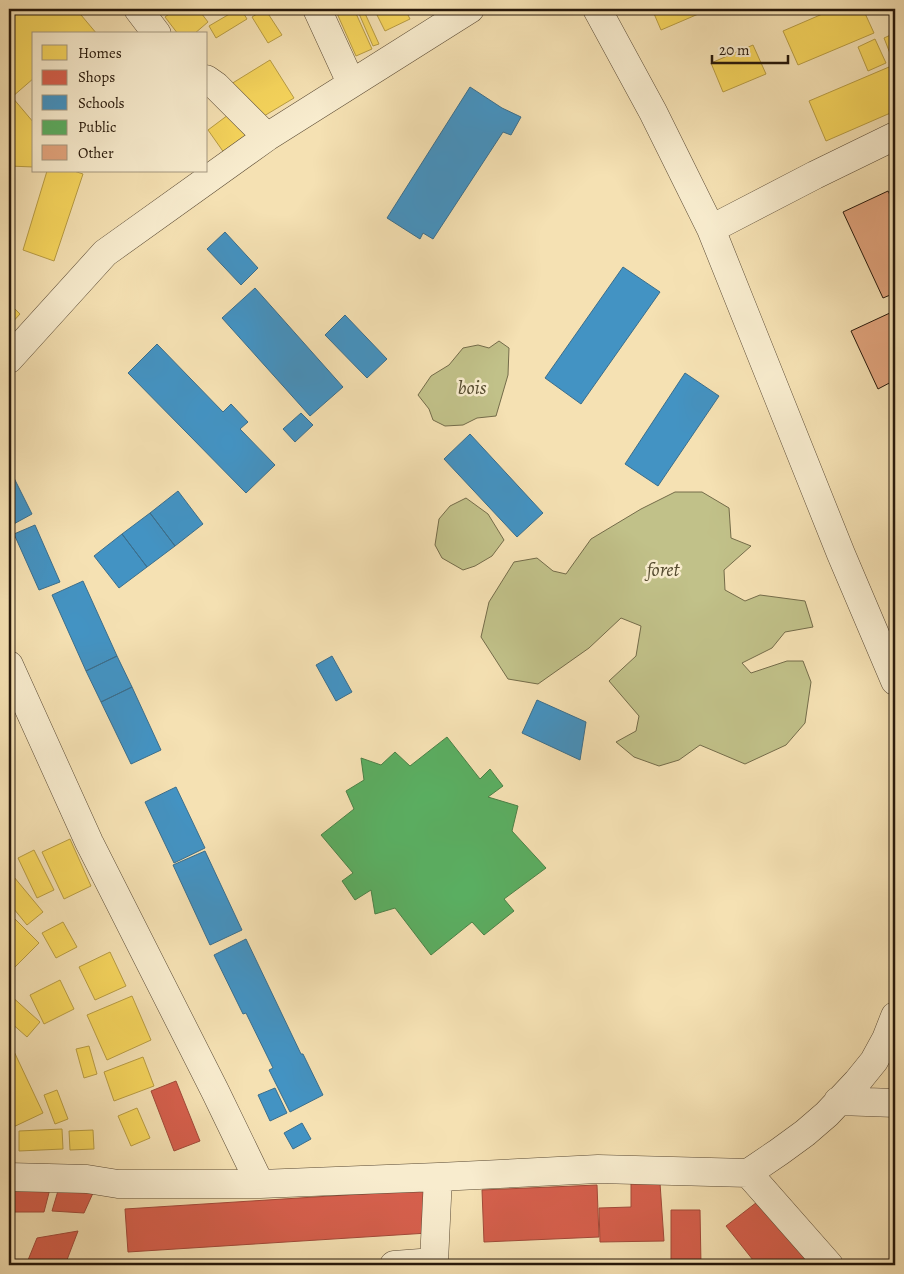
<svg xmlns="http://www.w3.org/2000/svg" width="904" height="1274" font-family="Alegreya,serif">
  <rect width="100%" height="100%" fill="#f5e1b3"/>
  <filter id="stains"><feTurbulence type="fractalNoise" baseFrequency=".004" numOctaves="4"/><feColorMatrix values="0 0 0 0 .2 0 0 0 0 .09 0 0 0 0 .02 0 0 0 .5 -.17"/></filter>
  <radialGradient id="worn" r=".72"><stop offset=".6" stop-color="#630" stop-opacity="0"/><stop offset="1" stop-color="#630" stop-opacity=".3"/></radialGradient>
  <path fill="#c1c189" stroke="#746c4a" d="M499,341L509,348L508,375L496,416L477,418L463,425L445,426L433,420L429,409L418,395L431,376L449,365L463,348L478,345L489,348Z
    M675,492H702L729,508L731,538L751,546L724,570L725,590L745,601L760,595L805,601L813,627L785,632L772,648L742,663L751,673L787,661H803L811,682L805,723L786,745L745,764L700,745L679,760L659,766L634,757L616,742L636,731L639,716L609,681L636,656L641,626L621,618L589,648L538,684L508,679L481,637L489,602L514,562L537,558L553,571L566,574L591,539L641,509Z
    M466,498L488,514L504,540L492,556L475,566L463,570L442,558L435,545L439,519L450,506Z"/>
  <path fill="#f6d55c" stroke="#b89c43" d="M9,9H76L97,34H34V78L12,97L34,123V167L9,166Z
    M176,9H198L208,22L194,34H178L165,17Z
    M238,9H241L247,19L216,38L209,26Z
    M265,9L282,35L268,43L252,17Z
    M335,9H354L372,49L356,56Z
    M357,9H363L379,44L373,46Z
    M374,9H405L410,19L385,31Z
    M652,9H710L661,30Z
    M834,9H863L874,33L798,65L783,31Z
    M895,33V60L893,61L884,38Z
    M875,39L886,63L868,71L858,47Z
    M753,45L766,74L723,92L711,63Z
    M270,60L294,98L254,122L231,84Z
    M889,67L895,81V111L826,141L809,101Z
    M232,112L252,139L227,157L208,130Z
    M47,171H74L83,174L54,261L23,250Z
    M9,303L20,314L9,326Z
    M70,839L91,886L64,899L42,852Z
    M34,850L54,890L37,898L18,858Z
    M9,871L43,912L27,925L9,903Z
    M9,913L39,943L11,971L9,969Z
    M63,922L77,947L56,958L42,933Z
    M110,952L126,986L95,1000L79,967Z
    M60,980L74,1009L44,1024L30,995Z
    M9,994L40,1022L27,1037L9,1021Z
    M132,996L151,1040L107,1060L87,1015Z
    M10,1043L43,1113L9,1129V1044Z
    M89,1046L97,1074L84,1078L76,1049Z
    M143,1057L154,1086L114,1101L104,1072Z
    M57,1090L68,1119L55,1124L44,1095Z
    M137,1108L150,1138L131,1146L118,1116Z
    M62,1129L63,1149L19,1151V1131Z
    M93,1130L94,1149L70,1150L69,1131Z"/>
  <path fill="#d6604d" stroke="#a24a39" d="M176,1081L200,1141L174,1151L151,1091Z
    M9,1181H52L44,1212H9Z
    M631,1183H660L664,1241L600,1242L599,1208L631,1207Z
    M60,1184L93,1193L84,1213L52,1211Z
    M597,1185L599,1237L484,1242L482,1190Z
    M426,1190L428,1233L128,1252L125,1209Z
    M761,1199L814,1265H757L726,1226Z
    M671,1210H700L701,1265H671Z
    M78,1231L65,1265H26L37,1238Z
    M413,1261L412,1265H294V1263Z
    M474,1262L494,1263V1265H474Z"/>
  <path fill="#4393c3" stroke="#3b6e8c" d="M470,87L502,108L521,117L511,135L503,132L433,239L423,233L420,239L387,218Z
    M225,232L258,268L241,285L207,249Z
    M623,267L660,292L581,404L545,378Z
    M255,288L343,387L310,416L222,318Z
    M345,315L387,359L367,378L325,335Z
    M157,344L223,412L231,404L248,422L240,429L275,465L246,493L128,373Z
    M685,373L719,396L658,486L625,464Z
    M301,413L313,425L295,442L283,429Z
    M470,434L543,513L517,537L444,459Z
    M9,468L32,514L10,526L9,523Z
    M178,491L203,524L175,546L150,513Z
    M150,513L175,546L147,567L122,534Z
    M35,525L60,582L39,590L14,534Z
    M122,534L147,567L119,588L94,556Z
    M83,581L117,656L86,671L52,595Z
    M117,656L132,687L101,702L86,671Z
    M332,656L352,692L336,701L316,665Z
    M132,687L161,750L131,764L101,702Z
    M537,700L586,722L580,760L522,733Z
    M176,787L205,848L174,863L145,802Z
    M205,851L242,930L210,945L173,865Z
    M246,939L301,1054H303L323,1095L290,1112L269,1070L273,1068L246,1013L243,1014L214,955Z
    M275,1088L287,1113L270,1121L258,1095Z
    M302,1123L311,1139L293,1149L284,1133Z"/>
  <path fill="#5aae61" stroke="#4b8147" d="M447,737L480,779L490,769L503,786L488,797L518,806L512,831L546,868L504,899L514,911L484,935L472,922L431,955L395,908L375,914L371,890L355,900L342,881L353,873L321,835L354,809L346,791L364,780L361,758L381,765L395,752L410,766Z"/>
  <path fill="#e2a47d" stroke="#27180a" d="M888,191L895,205V293L883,298L843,212Z
    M892,312L895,318V380L878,389L851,331Z"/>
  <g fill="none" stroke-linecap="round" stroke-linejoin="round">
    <defs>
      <path id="minor" d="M138,9L157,34
        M317,9L351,83
        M597,9L653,112L711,229L841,554L895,681
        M206,79L216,86L267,137
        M711,229L815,175L895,136
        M9,359L105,253L267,137L470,9
        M9,665L89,842L215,1091L260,1184
        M838,1101L895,1103
        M748,1173L829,1265
        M9,1177L87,1179L118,1184H260L438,1177L598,1169L748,1173L779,1152L805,1133L827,1114L857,1082L874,1061L886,1039L895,1016
        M394,1265L434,1262L438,1177"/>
    </defs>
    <use href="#minor" stroke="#5a4a34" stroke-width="29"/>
    <use href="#minor" stroke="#f8ecce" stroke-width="28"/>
  </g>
  <g text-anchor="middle" stroke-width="5" stroke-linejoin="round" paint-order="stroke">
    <g font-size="20" font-style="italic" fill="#554b30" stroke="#f8ecce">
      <text x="472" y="394">bois</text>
      <text x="663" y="576">foret</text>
    </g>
  </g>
  <rect width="904" height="1274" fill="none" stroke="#f5e1b3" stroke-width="30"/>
  <rect x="10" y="10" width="884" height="1254" fill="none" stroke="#27180a" stroke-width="2.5"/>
  <rect x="15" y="15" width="874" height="1244" fill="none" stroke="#27180a"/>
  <rect x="32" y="32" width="175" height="140" fill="#f8ecce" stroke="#a49780"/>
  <rect x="42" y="45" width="25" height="15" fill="#f6d55c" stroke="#a49780"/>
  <text x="78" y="58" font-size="15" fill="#27180a">Homes</text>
  <rect x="42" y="70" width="25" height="15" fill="#d6604d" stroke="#a49780"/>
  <text x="78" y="82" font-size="15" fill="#27180a">Shops</text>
  <rect x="42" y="95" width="25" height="15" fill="#4393c3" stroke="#a49780"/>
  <text x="78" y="108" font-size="15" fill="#27180a">Schools</text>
  <rect x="42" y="120" width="25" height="15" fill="#5aae61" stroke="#a49780"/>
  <text x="78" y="132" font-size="15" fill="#27180a">Public</text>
  <rect x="42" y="145" width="25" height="15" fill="#e2a47d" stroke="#a49780"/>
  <text x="78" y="158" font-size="15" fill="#27180a">Other</text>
  <path d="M712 55v8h76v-8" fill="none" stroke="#27180a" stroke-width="2.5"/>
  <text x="719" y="55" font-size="15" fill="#27180a" stroke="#f8ecce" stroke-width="4" paint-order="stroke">20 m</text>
  <rect width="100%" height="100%" filter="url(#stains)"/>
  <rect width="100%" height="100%" fill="url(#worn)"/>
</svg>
